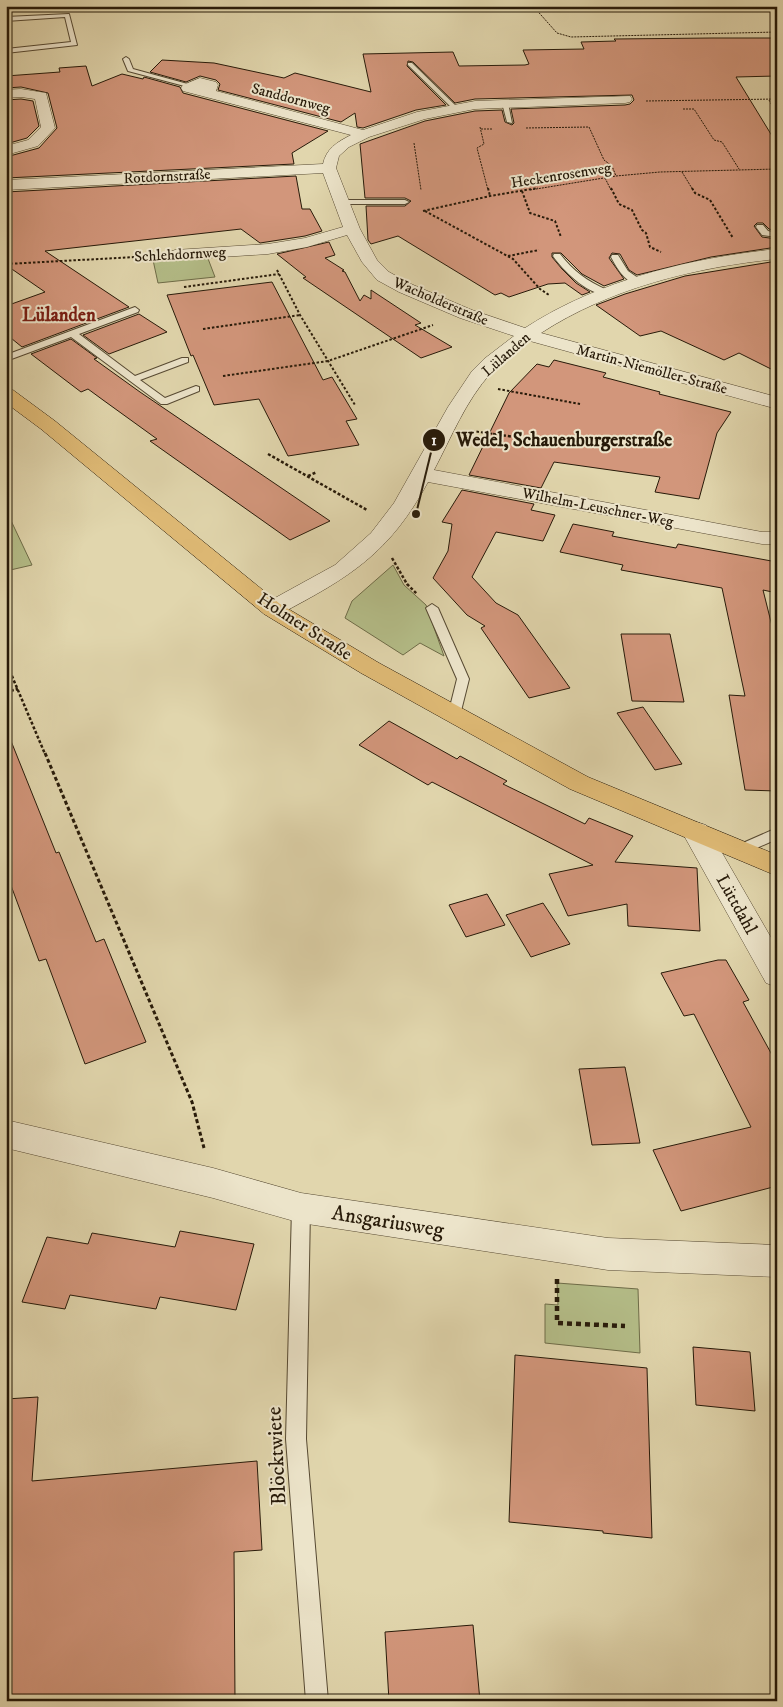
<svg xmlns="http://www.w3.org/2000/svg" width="783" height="1707" font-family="'IM FELL DW Pica',serif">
  <rect width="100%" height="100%" fill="#e1d6ad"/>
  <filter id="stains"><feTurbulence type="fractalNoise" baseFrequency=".004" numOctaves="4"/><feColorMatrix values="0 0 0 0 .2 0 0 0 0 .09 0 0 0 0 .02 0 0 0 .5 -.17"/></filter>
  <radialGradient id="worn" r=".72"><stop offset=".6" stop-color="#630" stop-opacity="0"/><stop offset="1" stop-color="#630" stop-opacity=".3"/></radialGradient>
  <path fill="#b4bd88" stroke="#6e6c48" d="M207,256L215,277L158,283L153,260Z
    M6,510L32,565L6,571Z
    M393,565L404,585L426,605L444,656L420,643L403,655L345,618L352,601Z
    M557,1283L638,1289L640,1353L545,1343V1304L558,1305Z"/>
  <path fill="#d2967b" stroke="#271a09" d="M712,38H777V76L736,77L777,144V231L769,229L763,223H757L754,226L762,237L777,239V247L711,257L637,275L629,270L620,254L612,253L609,258L624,279L604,286L582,274L561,253H552V257L562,269L576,283L590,292L582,295L565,283L548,284L509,297L501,293L495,295L398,236L371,244L368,240L366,206H405L411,201L405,198H365L360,144L425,121L475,111L502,110L505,122L512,125L514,123L511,109L625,105L630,104L634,100L632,95L475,99L455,103L413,62L408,61L407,66L446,105L416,110L363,128L357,127L355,113L341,122L218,90L220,84L216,80L200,76L186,82L150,72L162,60L214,63L284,78L295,73L371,92L363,54L453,52L459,66L525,65L529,64L523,50L584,49L581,42L616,41L614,39Z
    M86,66L92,86L122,74L143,79L144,77L180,87L183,93L328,131L292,153L294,164L6,178V157L39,148L57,128L48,93L21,87L6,88V76L60,72L59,68Z
    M21,99L33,101L39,126L27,138L6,144V100Z
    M296,176L302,209H310L322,231L305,236L260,243L241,229L45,251L129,307L22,347L6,334V306L45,292L6,265V192Z
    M329,242L335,255L325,258L344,270L342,271L345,272L360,301L364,295L371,299V290L421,323L415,325L452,347L421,358L303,278L306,277L277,254Z
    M777,261V372L739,353L724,360L661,331L640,336L596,305L625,294L685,276Z
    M272,282L323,380L332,377L357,419L346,421L359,445L288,456L259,399L214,405L193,355L191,356L167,295Z
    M139,314L167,332L109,354L83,335Z
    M71,339L97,358L94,359L140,392L330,521L290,540L150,441L157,439L103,400L88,389L81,392L31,354Z
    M554,360L606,373L603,377L660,392L659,394L731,412L717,433L699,499L655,492L660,477L554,462L541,488L469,475L509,393L537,364L549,367Z
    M462,490L534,504L531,510L555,515L543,541L496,532L472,577L496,603L518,615L570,688L529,698L481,628L485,626L467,615L433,578L448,551L452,524L442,522Z
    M573,524L614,532L612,536L676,548L678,544L777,562V593L763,590L777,646V791L745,790L729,695L745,696L722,588L621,570L623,565L560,552Z
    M621,634H670L684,702L632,701Z
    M643,707L682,764L655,770L617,713Z
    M389,721L457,759L460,756L507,781L503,784L585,824L589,818L633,836L615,862L697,868L700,931L628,926L627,904L568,916L549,874L593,865L432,782L428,785L359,745Z
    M7,731L56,853L59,852L96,942L104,939L146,1042L85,1064L46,959L39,961L6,872Z
    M487,894L505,925L466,937L449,905Z
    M543,903L570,944L531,957L506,915Z
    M718,960H726L749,1000L743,1002L777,1064V1186L681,1211L653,1150L751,1127L694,1014L684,1016L661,973Z
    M625,1067L640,1143L592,1145L579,1069Z
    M180,1231L254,1244L236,1310L160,1297L156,1309L70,1295L65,1309L22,1302L47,1237L88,1244L92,1233L175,1247Z
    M693,1347L750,1352L755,1411L696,1405Z
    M515,1355L647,1368L652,1538L603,1533V1531L509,1522Z
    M38,1397L32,1481L257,1461L262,1550L234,1552L235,1701H6V1399Z
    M473,1625L480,1701H389L385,1632Z"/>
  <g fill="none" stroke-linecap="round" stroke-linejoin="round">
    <defs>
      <path id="lane" d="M69,14L77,45L6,53V49L71,42L65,17L6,21V17Z
        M126,57L129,59L133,69L195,86L192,88L128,71L123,59Z
        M408,63H412L456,106V108H452L408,65Z
        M505,101L508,103L512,123L507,122L502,103Z
        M339,200H405L409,202L405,204H342L338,202Z
        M757,225H763L768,231L777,233V237L762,235L756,227Z
        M554,254H560C573,271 587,281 607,290V294C588,296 563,270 553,256Z
        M612,255H618L628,271L641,280V284C626,285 617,268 611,257Z
        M135,307L139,310L138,312L79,334L135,376L182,358H188V362L140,380L165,398L196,386L199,387V391L167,404H161L71,337L6,361V355Z
        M432,604L438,608L469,679L460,715L454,719L448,715L457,679L426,608Z
        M777,828V839L741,855L736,854L734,850L736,846Z
        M301,1200L307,1203L310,1208L306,1439L328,1701H306L286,1439L292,1208L295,1203Z"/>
      <path id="street" d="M200,78L216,82L218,85L216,91L363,130L417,112L475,101L630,96L632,99L630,102L625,103L475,109L425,119L369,137L349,147L339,156L336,168L360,229L377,260L389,272L411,284L472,310L525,328C599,280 690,258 777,249V259C696,267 610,288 541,333L777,397V409L530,341C517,351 502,360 491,373C466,400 451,438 434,470L762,532H777V544H762L428,482C389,554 350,577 280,614L272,616L264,614L261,609L264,604L335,565L371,533L394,503L448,407L472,371L484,359L514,336L460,318L399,292L377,280L362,262L347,235L307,247L268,254L175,260L169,258L167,255L169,252L175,250L268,244L305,238L343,227L323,173L6,190V180L323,164C326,149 337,142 351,135L183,91L181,88L183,85Z
        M21,89L46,93L55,128L38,146L6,155V146L28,140L41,127L35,99L21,97L6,98V90Z
        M696,822L706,825L777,948V987L766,983L682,832L686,825Z
        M6,1120L213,1168L301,1193L608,1238L777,1245V1277L608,1270L301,1223L213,1198L6,1148Z"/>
      <path id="primary" d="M6,388L13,390L55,421L280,604L379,663L588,777L777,855V876L570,789L361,673L264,614L41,429L6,403Z"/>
    </defs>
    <use href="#lane" stroke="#564932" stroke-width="2"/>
    <use href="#street" stroke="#564932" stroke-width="1"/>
    <use href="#primary" stroke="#271a09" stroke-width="1"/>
    <path stroke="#271a09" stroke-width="1" stroke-dasharray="2 1" stroke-linecap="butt" d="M533,6L557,33L571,37L777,32
      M769,100L777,115
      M646,101L777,99
      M683,109H694L714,140L722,142L739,169
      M480,127L484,144L477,148L488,190
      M526,128L589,127L604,160L612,166L616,176
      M481,129H492
      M414,143L421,190
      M682,172L693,190
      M605,178L611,190
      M530,190L616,176L660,172L777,169"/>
    <path stroke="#271a09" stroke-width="2" stroke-dasharray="2.5 2" stroke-linecap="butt" d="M488,188L490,196
      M611,188L619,204L632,210L642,230L646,233L650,247L661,252
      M692,188L695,193L710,200L733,238
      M522,191L530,213L555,221L561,237
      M423,211L490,196L538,188
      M425,211L513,259L540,289L549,295
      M508,256L539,250
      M6,264L154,256
      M277,270L300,315L355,405
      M184,287L279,274
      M203,329L300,315
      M223,376L328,361L433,325
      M498,389L580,404
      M472,431L502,435"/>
    <path stroke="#271a09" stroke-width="2.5" stroke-dasharray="3 2" stroke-linecap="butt" d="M493,434L558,443
      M268,454L367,510
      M308,476L317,472
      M392,558L407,584L417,594
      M6,662L45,754
      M6,692L18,689"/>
    <path stroke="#271a09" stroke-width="3" stroke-dasharray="4 2.5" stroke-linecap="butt" d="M45,753L192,1102L204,1148"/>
    <path stroke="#271a09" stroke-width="4.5" stroke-dasharray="5 4" stroke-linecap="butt" d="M557,1279V1323L625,1326"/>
    <use href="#lane" fill="#ece4ca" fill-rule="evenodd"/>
    <use href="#street" fill="#ece4ca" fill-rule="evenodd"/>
    <use href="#primary" fill="#e0bb76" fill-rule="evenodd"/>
  </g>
  <g text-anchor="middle" stroke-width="4" stroke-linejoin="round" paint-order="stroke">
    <g font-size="15" fill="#271a09" stroke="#ece4ca">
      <text transform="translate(291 98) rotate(15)" y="5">Sanddornweg</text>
      <text transform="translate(561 175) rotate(-9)" y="5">Heckenrosenweg</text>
      <text transform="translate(167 176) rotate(-3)" y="5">Rotdornstraße</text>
      <text transform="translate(180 254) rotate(-3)" y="5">Schlehdornweg</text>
      <text transform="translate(441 301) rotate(23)" y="5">Wacholderstraße</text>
      <text transform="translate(506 354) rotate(-41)" y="5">Lülanden</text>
      <text transform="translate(652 369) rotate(15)" y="5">Martin-Niemöller-Straße</text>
      <text transform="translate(598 507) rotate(11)" y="5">Wilhelm-Leuschner-Weg</text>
    </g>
    <g font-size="18" fill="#271a09" stroke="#ece4ca">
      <text transform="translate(305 626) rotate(33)" y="6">Holmer Straße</text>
      <text transform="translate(737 904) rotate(61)" y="6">Lüttdahl</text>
    </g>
    <g font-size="19" font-weight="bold" fill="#7a1f14" stroke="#ece4ca">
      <text x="59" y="321">Lülanden</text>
    </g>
    <g font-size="21" fill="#271a09" stroke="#ece4ca">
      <text transform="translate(388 1221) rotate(9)" y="7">Ansgariusweg</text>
      <text transform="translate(276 1456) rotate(-93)" y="7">Blöcktwiete</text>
    </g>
  </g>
  <path fill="none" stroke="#271a09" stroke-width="2" d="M416 514L434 440"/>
  <g fill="#271a09" stroke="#ece4ca" stroke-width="2">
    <circle cx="416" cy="514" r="5"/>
    <circle cx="434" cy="440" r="12"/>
  </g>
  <g font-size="15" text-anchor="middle" font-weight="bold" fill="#fff">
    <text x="434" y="445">1</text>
  </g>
  <g font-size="19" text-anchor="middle" font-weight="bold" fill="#271a09" stroke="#ece4ca" stroke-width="4" stroke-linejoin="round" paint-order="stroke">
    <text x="564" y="446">Wedel, Schauenburgerstraße</text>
  </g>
  <rect width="783" height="1707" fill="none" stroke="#e1d6ad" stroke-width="25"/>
  <rect x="8" y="8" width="768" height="1692" fill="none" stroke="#271a09" stroke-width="2.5"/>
  <rect x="12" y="12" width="758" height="1682" fill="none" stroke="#271a09"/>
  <rect width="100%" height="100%" filter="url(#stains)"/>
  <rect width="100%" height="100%" fill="url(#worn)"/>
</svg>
